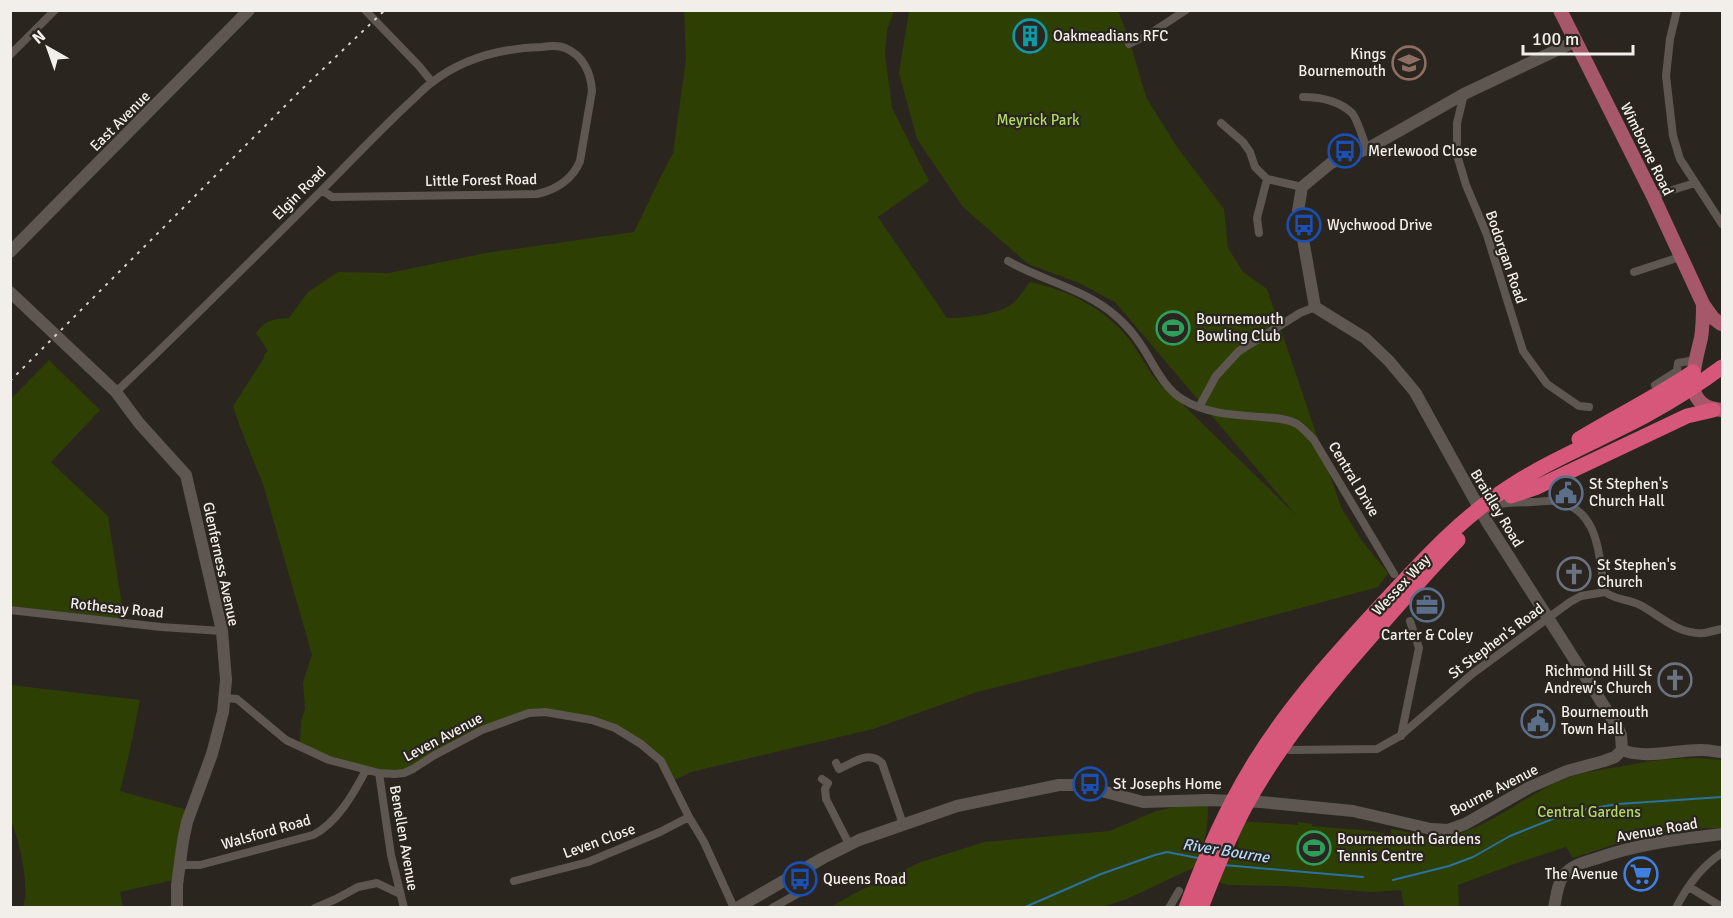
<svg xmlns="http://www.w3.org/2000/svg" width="1733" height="918" font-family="Signika,sans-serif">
  <rect width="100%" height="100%" fill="#2b2520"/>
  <path fill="#2e3f04" d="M684,11H894L887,30L885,55L892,108L929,181L878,217L947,318C964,318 998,315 1012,304C1019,299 1024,289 1030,282C1069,290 1108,310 1132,343C1141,356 1148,371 1158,382C1162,387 1167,391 1172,394L1296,515L1115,302L1079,283L1028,264L963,207L917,139L899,73L909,11H1118L1128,36L1146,97L1177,147L1224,209L1228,248L1243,272L1267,289L1341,507L1362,541L1388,573L1378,587L1152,648L977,692L873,729L691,772L671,782L661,761L615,729L545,712L516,717L404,773L366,770L300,746L301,721L305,709L303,682L312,655L263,484L240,427L233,406L264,358V355L268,351L256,333C266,320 273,319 289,318L308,292L338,272L389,273L486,253L634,232L660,178L673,153L686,59Z
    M49,360L100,410L51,462L108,516L124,619L11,606V399Z
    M10,685L140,700L130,750L120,791L191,811L178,879L120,892L123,907H23C30,888 20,840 11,822Z
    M1698,758L1722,760V828H1705L1633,836L1619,843L1573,858L1566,847L1514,864L1458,885L1459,907H1404L1401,890L1372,892L1288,886L1227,885L1217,881L1227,859L1237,860L1240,821L1298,825V822L1312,824V826L1373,831L1391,835V829C1406,831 1422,837 1437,837C1478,837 1523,796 1562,780C1584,771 1607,769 1629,765C1652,760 1675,758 1698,758Z
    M1208,800C1208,829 1206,841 1195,867L1127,899L1103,907L830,908L855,893L921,862L984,842L1110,831L1156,811Z"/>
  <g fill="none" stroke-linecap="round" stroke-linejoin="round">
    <path stroke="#2a72a0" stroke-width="2" d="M1224,865L1363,877
      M1393,880L1449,866L1473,857L1510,836L1570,812L1618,804L1722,797
      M1023,908L1101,874L1155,855L1167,852L1198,858"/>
    <path stroke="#5e5751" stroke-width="8" d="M365,10L419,66L432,82
      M1677,10L1670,39L1666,76L1673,136L1680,159L1722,224
      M1129,44L1148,35L1186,10
      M10,55L55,10
      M1464,94L1457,123V155L1466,185L1487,235L1523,351L1547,384L1579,406L1589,407
      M1303,97C1320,97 1339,101 1352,113C1358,120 1363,140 1367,149
      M1221,123L1243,142L1250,152L1255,167L1267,179L1302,187
      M1653,196L1695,183
      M1259,233L1257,218L1267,179
      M1008,261C1043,281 1086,289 1117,317C1126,325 1134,334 1141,345C1154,364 1162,386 1182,399C1206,414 1234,415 1262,417C1273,418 1287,418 1297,424C1303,428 1309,435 1314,440L1394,574
      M1634,272L1680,257
      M1655,385L1677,371L1678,363L1695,360
      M116,392C185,327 253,259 321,191C350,162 378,132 408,104C416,97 423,89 431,83C463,58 503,48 542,47C549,46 558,45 565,48C583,55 591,73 592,91L580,161C573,179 556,190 537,194L332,197L322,190
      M1199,407L1216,376L1239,351L1300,313L1315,307
      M1487,510C1499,501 1517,503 1532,502C1540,502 1548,500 1556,501C1601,510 1598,557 1605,592
      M10,610L161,627L222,631
      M225,698L237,699L286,740L329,760L379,773L395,774L404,773L413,769L433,756L482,730L529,713L545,712L592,720L615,728L641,744L661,761L689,817L704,842L734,908
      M1401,736L1419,648L1410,621
      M1290,750L1377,749L1400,736L1472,674L1570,602L1581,596L1605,592C1615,600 1629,599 1640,605C1661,616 1678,635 1704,633C1710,632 1716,630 1722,629
      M836,763L839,769C855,762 869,750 882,763L903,824
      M379,773L391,855L404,908
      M822,779L828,783L825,789L826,799L849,844
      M179,865H200L313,835C337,823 354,793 366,770
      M514,881L588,862L660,832L689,817
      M1689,887L1722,907
      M315,908L336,899L358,887L377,883L400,894
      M772,908L806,889
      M1169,908L1179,891
      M1676,908C1687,886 1702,866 1722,853"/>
    <path stroke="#5e5751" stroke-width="12" d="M1576,41L1464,94L1367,149L1331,163L1302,187L1298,211L1315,307L1365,338L1389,361L1415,392L1487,522L1618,728L1621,735L1622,750
      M10,252L249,10
      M10,292L116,392L139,423L186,475L222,631L226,680L223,712L212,754L187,822L183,841L177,885V908
      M1622,750C1648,760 1677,749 1703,750C1710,750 1716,752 1722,752
      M737,908L823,858L859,840L957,806L1059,785H1079L1143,802L1208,800L1261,802L1353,811L1431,829L1448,830L1465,824L1530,787L1567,771L1604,761L1615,757L1622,750
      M1554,908C1556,898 1557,885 1563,876C1570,866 1584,862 1595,859C1637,844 1679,839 1722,834"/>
    <path stroke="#a7576a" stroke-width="14" d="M1560,10L1653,196L1703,304L1713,318L1721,324
      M1703,304C1703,315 1703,326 1701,338C1695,365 1679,407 1722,410"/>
    <path stroke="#d7577b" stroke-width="15" d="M1579,439C1617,416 1656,397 1693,372
      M1511,496L1535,488L1687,416L1713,410
      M1186,908C1206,855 1226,808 1256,760C1292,702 1339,651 1385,601C1423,560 1461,518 1509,487C1552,459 1600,440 1645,416C1672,401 1698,385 1722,367
      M1201,908C1214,874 1228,839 1245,807C1276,750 1317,698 1360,649C1392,612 1424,575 1458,540"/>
    <path stroke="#d5d1cd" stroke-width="2" stroke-dasharray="3 6" stroke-linecap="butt" d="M10,381L301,90L385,10"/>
  </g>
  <defs>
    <symbol id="building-ring" viewBox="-11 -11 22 22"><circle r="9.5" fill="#2b2520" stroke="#0f9aa8" stroke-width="1.5"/><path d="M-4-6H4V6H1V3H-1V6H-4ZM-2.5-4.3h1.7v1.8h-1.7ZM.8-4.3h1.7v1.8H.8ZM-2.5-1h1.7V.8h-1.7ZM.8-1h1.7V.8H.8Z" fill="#0f9aa8"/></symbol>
    <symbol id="school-ring" viewBox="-11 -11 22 22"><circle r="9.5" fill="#2b2520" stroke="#8d6e63" stroke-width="1.5"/><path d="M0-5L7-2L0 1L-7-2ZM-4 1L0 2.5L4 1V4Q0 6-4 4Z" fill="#8d6e63"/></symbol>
    <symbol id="bus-ring" viewBox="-11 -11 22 22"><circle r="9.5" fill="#2b2520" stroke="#1a4fb4" stroke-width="1.5"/><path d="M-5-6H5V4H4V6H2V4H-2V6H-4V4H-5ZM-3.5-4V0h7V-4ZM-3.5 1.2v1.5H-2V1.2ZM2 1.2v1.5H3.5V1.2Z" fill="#1a4fb4"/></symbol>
    <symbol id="stadium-ring" viewBox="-11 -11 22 22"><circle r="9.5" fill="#2b2520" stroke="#2e9e5b" stroke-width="1.5"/><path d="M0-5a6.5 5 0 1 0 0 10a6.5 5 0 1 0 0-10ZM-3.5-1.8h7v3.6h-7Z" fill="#2e9e5b"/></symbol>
    <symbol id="civic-ring" viewBox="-11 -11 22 22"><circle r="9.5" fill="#2b2520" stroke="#5c6f8a" stroke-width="1.5"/><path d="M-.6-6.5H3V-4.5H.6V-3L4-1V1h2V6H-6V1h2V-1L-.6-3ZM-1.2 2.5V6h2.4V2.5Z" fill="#5c6f8a"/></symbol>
    <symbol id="church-ring" viewBox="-11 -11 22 22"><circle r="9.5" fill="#2b2520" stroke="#6b7280" stroke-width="1.5"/><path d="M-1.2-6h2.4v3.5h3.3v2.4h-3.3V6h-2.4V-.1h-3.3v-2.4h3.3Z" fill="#6b7280"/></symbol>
    <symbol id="office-ring" viewBox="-11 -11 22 22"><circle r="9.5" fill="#2b2520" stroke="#5c6f8a" stroke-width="1.5"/><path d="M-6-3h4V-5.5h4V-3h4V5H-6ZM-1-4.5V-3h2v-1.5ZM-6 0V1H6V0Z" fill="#5c6f8a"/></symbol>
    <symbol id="supermarket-ring" viewBox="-11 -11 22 22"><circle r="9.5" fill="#2b2520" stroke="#3f7fe0" stroke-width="1.5"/><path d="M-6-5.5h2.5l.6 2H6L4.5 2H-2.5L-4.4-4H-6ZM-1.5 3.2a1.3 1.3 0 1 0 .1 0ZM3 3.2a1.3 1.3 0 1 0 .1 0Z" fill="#3f7fe0"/></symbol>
  </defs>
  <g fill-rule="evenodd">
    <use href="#building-ring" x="1011" y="17" width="38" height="38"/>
    <use href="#school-ring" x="1390" y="44" width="38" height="38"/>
    <use href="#bus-ring" x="1326" y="132" width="38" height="38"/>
    <use href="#bus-ring" x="1285" y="206" width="38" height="38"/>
    <use href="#stadium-ring" x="1154" y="309" width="38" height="38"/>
    <use href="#civic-ring" x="1547" y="474" width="38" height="38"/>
    <use href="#church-ring" x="1555" y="555" width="38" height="38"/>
    <use href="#office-ring" x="1408" y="586" width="38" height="38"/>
    <use href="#church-ring" x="1656" y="661" width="38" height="38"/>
    <use href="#civic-ring" x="1519" y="702" width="38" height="38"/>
    <use href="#bus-ring" x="1071" y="765" width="38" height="38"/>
    <use href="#stadium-ring" x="1295" y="829" width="38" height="38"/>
    <use href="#supermarket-ring" x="1622" y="855" width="38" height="38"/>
    <use href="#bus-ring" x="781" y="860" width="38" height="38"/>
  </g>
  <g text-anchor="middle" stroke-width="4.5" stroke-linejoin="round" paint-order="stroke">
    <g font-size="15" fill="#f2eeea" stroke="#2b2520" text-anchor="start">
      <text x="1053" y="41">Oakmeadians RFC</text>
      <text x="1386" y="59" text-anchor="end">Kings<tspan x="1386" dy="17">Bournemouth</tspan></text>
      <text x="1368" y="156">Merlewood Close</text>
      <text x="1327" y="230">Wychwood Drive</text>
      <text x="1196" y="324">Bournemouth<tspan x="1196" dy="17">Bowling Club</tspan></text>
      <text x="1589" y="489">St Stephen's<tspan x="1589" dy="17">Church Hall</tspan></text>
      <text x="1597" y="570">St Stephen's<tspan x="1597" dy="17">Church</tspan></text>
      <text x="1427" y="640" text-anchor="middle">Carter &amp; Coley</text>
      <text x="1652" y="676" text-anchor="end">Richmond Hill St<tspan x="1652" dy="17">Andrew's Church</tspan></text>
      <text x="1561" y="717">Bournemouth<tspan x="1561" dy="17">Town Hall</tspan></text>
      <text x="1113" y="789">St Josephs Home</text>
      <text x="1337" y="844">Bournemouth Gardens<tspan x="1337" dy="17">Tennis Centre</tspan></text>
      <text x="1618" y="879" text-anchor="end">The Avenue</text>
      <text x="823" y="884">Queens Road</text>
    </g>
    <g font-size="15" fill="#b0da61" stroke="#2b2520">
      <text x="1038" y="125">Meyrick Park</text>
      <text x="1589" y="817">Central Gardens</text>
    </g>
    <g font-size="15" fill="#f2eeea" stroke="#2b2520">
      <text transform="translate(120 121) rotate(-45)" y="5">East Avenue</text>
      <text transform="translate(1647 149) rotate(64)" y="5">Wimborne Road</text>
      <text transform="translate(481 180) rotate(-1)" y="5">Little Forest Road</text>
      <text transform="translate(299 193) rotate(-45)" y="5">Elgin Road</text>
      <text transform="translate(1506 257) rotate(71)" y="5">Bodorgan Road</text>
      <text transform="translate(1354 479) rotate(59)" y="5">Central Drive</text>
      <text transform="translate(1497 508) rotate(59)" y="5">Braidley Road</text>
      <text transform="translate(221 564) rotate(78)" y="5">Glenferness Avenue</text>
      <text transform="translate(1401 585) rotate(-47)" y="5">Wessex Way</text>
      <text transform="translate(117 608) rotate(6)" y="5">Rothesay Road</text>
      <text transform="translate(1496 641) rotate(-37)" y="5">St Stephen's Road</text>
      <text transform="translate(443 737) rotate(-28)" y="5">Leven Avenue</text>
      <text transform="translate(1494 790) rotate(-27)" y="5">Bourne Avenue</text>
      <text transform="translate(1657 830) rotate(-10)" y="5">Avenue Road</text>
      <text transform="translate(266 832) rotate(-16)" y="5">Walsford Road</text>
      <text transform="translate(404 838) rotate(80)" y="5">Benellen Avenue</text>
      <text transform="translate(599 841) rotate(-20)" y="5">Leven Close</text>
    </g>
    <g font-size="16" font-style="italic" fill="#afd9f9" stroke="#2b2520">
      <text transform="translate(1226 850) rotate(9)" y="6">River Bourne</text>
    </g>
  </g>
  <rect width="1733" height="918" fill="none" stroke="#f2eeea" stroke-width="24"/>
  <g transform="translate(48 48) rotate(320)" stroke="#2b2520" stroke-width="4.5" paint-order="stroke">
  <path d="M0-4.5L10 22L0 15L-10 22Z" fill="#f2eeea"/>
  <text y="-9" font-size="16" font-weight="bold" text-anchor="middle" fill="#f2eeea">N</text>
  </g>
  <path d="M1523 45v9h110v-9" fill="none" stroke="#f2eeea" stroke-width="3"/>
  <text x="1532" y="45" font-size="18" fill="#f2eeea" stroke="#2b2520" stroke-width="4.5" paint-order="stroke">100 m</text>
</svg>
